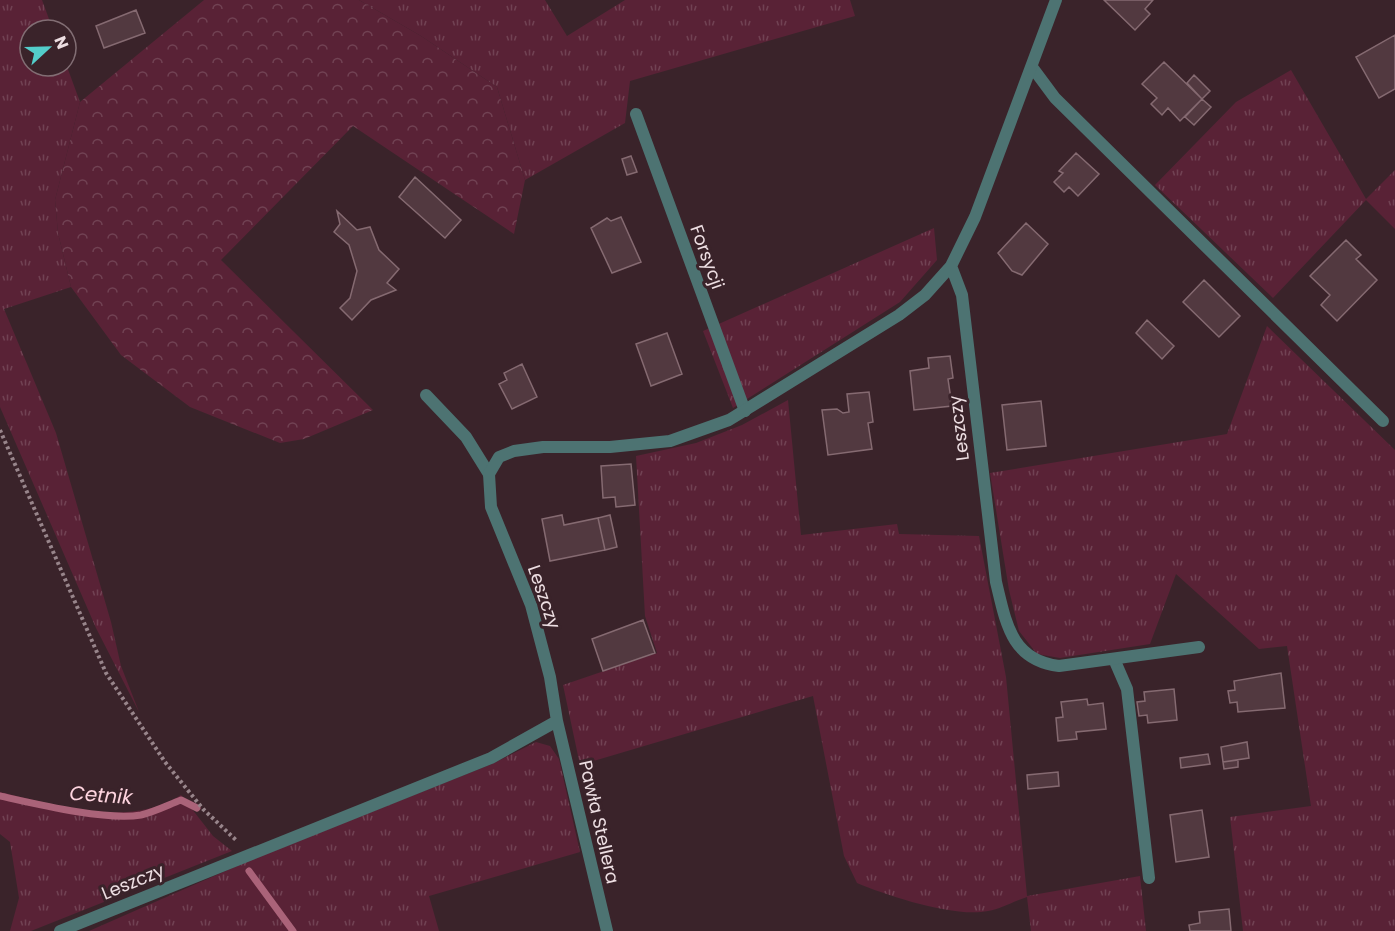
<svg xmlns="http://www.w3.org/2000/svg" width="1395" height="931" font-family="Poppins,sans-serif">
  <defs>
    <pattern id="grass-tufts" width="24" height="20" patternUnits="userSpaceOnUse" patternTransform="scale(1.5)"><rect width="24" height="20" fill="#592236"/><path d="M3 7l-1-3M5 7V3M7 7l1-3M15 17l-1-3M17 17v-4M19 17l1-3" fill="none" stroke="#714253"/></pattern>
    <pattern id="forest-crowns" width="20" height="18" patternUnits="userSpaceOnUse" patternTransform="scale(1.5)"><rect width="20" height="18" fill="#592236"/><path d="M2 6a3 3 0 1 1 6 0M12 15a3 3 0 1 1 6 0" fill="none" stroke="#714253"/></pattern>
  </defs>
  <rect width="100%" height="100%" fill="#3a232a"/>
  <path fill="url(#grass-tufts)" d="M0,0H42L53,30H30V66L66,64L80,102L55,200L58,233L71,287L4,309L56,433L111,622L121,666L139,712L96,628L0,407Z
    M359,0H545L567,36L625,0H850L855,16L630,81L625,123L525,180L497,87L421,36Z
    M1291,70L1366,199L1395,170V229L1366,200L1273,298L1155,185L1236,102Z
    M934,228L937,260L900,302L733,408L703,331Z
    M1267,326L1395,450V931H1243L1230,817L1311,806L1287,646L1259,649L1176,574L1150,644L1060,658L1037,654L1019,631L1009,590L990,473L1227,434Z
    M788,400L801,535L897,524L899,534L979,536L1006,677L1027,896L1140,876L1146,931H1031L1027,897C1014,901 1001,909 988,911C955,918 888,896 857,883L844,856L813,696L580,765L563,685L657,653L645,616L636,456L696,443L742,425Z
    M536,742L550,746L559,759L580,852L429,896L439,931H89L246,862L492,764Z
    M0,792C57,805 128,829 181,795L213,836L232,851L31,931H10L19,898L10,842L0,834Z"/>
  <path fill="url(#forest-crowns)" d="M204,0H359L421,36L497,87L525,180L514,234L353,126L221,260L373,410L304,439L280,443L190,407L121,355L71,287L58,233L55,200L80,102Z"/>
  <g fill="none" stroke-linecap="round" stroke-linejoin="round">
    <path stroke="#aa6379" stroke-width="7" d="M0,796C36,804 106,821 141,815C154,812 168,805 181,800L197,808
      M249,871L293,931"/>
  </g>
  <path fill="#523940" stroke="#856a71" stroke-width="1.5" d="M1104,0H1153L1145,9L1150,14L1135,30Z
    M136,10L145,33L104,48L96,26Z
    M1395,35V89L1379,98L1356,57Z
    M1164,62L1202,99L1180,121L1168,108L1162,115L1151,104L1157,98L1142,84Z
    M1194,75L1210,91L1202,99L1187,83Z
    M1202,99L1211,107L1194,125L1185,117Z
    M1076,153L1099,174L1078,196L1069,187L1064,192L1054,182L1063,173L1059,171Z
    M631,156L637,172L627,175L622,159Z
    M415,177L461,220L445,238L399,197Z
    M337,211L357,230L370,227L379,250L399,269L387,283L396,290L371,300L352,320L340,308L350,298L357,271L349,245L334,232L340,224Z
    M621,217L641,262L612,273L591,228L607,218L611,221Z
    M1026,223L1048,244L1022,275L1012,271L998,253Z
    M1346,240L1361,255L1356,259L1377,280L1337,321L1321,305L1330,295L1310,276Z
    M1204,280L1240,316L1219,337L1183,302Z
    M1147,320L1174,346L1162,359L1136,333Z
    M667,333L682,374L651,386L636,344Z
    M950,356L953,378L948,379L952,406L914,410L910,371L929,368L928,358Z
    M522,364L537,397L512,409L499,384L507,380L504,373Z
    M869,392L873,422L868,423L872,449L828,455L822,410L837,409L843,413L849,412L847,394Z
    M1041,401L1046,446L1007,450L1002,405Z
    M631,464L635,505L616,507L615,497L603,498L601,466Z
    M562,515L564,525L598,518L605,550L550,561L542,519Z
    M610,515L617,547L605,550L598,518Z
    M643,620L655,653L603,671L592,639Z
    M1281,673L1285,708L1238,712L1237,702L1230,703L1228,691L1235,690L1234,681Z
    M1174,689L1177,720L1148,723L1147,715L1139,716L1137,702L1145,701L1144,692Z
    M1087,699L1088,705L1103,703L1106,729L1076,732L1077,739L1058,741L1056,718L1063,717L1061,702Z
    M1247,742L1249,758L1223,762L1221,747Z
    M1208,754L1210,764L1181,768L1180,758Z
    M1238,760V767L1224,769L1223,762Z
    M1058,772L1059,786L1028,789L1027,775Z
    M1202,810L1209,857L1176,862L1170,815Z
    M1229,909L1231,931H1190L1189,925L1200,923L1199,912Z"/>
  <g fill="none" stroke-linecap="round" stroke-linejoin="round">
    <path stroke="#98858b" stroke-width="4" stroke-dasharray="3 3" stroke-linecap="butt" d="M0,430L106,673L165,762L203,809L237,841"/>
    <path stroke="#4d7372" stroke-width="12" d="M1032,67L1055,98L1383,421
      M636,114L745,411
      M426,395L466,437L489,474
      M1114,659L1127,689L1149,878"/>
    <path stroke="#4d7372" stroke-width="12" d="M951,266L962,295L996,582C1006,623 1011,660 1059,666L1199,647
      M557,721L607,931
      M60,931L491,758L557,721L550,677L531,605L491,507L489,474L499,457L514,451L543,447H610L670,441L729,420L899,315L925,295L951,266L975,217L1056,0"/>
  </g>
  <g text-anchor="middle" stroke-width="6" stroke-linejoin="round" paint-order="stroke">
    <g font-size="18" fill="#eddee2" stroke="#3a232a">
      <text transform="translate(707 257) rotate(70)" y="6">Forsycji</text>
      <text transform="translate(959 428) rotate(-97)" y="6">Leszczy</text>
      <text transform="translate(544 597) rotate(71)" y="6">Leszczy</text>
      <text transform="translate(599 822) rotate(77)" y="6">Pawła Stellera</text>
      <text transform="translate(133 882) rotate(-22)" y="6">Leszczy</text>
    </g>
    <g font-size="20" font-style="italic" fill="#fed4df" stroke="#3a232a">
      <text transform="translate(101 795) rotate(4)" y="7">Cetnik</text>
    </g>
  </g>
  <g transform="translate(48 48) rotate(68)"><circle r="28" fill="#3a232a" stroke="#826e74" stroke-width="1.5"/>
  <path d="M0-4.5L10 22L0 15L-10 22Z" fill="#53cdca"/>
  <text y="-9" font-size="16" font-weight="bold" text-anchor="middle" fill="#eddee2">N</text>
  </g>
</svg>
